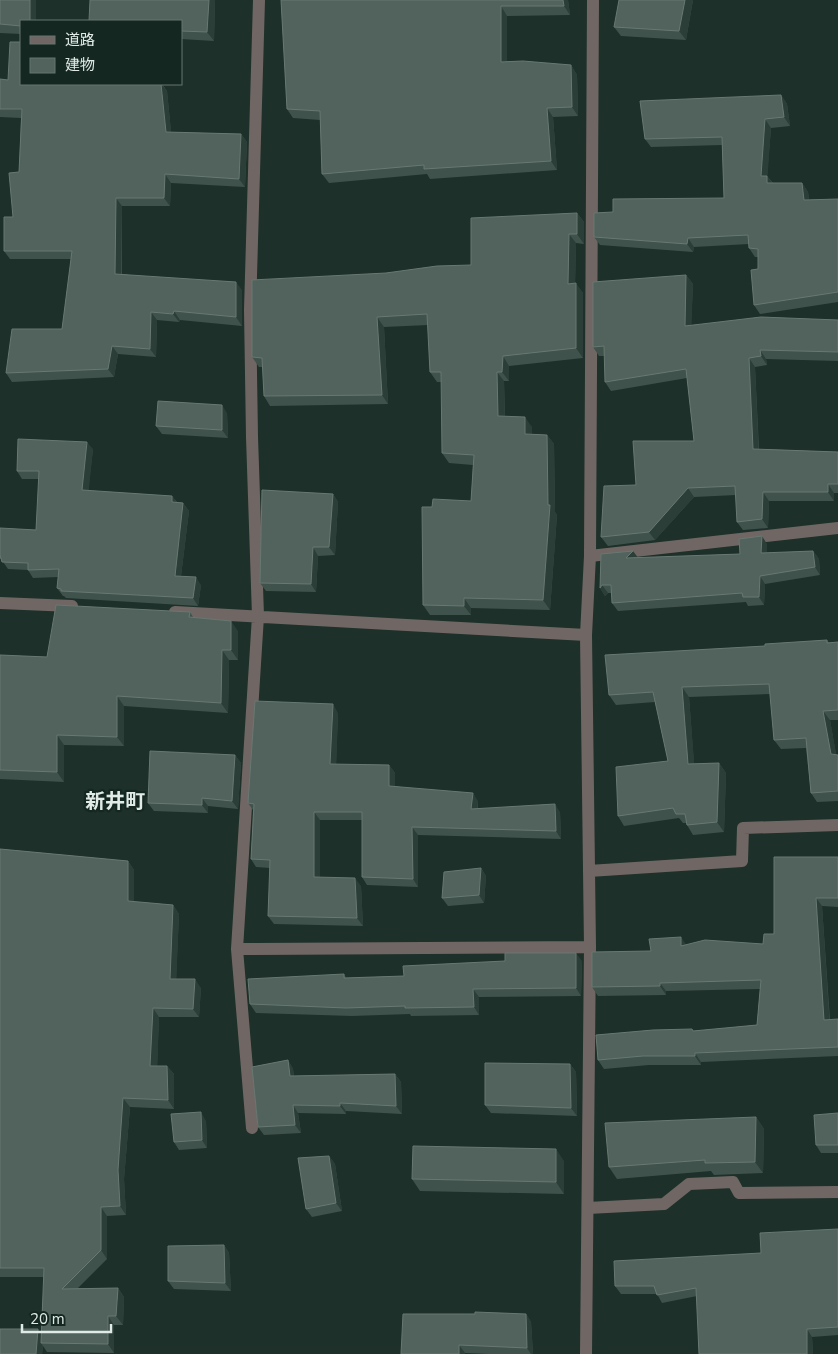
<svg xmlns="http://www.w3.org/2000/svg" width="838" height="1354" font-family="'Nunito Sans','Noto Sans JP',sans-serif">
  <rect width="100%" height="100%" fill="#1e302a"/>
  <g fill="none" stroke-linecap="round" stroke-linejoin="round">
    <path stroke="#706765" stroke-width="12" d="M590,556L838,528
      M0,603L72,606
      M175,612L586,635
      M589,871L742,861L743,828L838,825
      M237,949L590,947
      M252,1128L237,949L258,616L252,437L250,310L259,0
      M588,1208L664,1204L689,1184L733,1182L739,1193L838,1192
      M586,1354L590,947L586,635L590,556L593,0"/>
  </g>
  <path fill="#40524c" d="M0,0H36V21H21V34L0,33Z
    M90,0H215L214,41L181,39V21Z
    M281,0H568L570,15L507,16V61L571,65L577,75L578,116L553,117L557,170L430,179L427,174L329,183L322,174L320,120L293,118L287,109Z
    M693,0L686,40L621,36L614,27Z
    M0,79L8,80L21,84H162L167,91L171,132L241,134L247,142L245,187L171,183L170,206H122V274L242,290V326L180,320L179,322L157,320L156,357L118,354L114,377L12,382L6,373L62,329L71,259H10L4,251L13,217L19,172L21,118L0,117Z
    M781,95L787,104L790,126L771,128L767,176L773,183H802L808,192L809,200L838,199V302L760,314L754,305L758,269V257H755L749,248V244L694,247L693,252L600,245L594,237L613,212L724,198L722,145L651,147L645,139Z
    M577,213L584,222V244L576,243L575,283L583,293V358L509,366V381H504L505,416L532,427V434L547,435L554,444L555,512L557,515L550,610L471,608V615H430L423,605L432,507L471,501L473,465L449,463L442,453V382H437L430,372L428,325L384,327L388,404L270,406L264,396L263,367H259L252,357L386,273L471,265Z
    M686,275L693,284L691,326L838,320V361L766,359L767,365L755,367L759,449L838,452V493H834V501H769L768,528L743,530L737,522L736,495L694,497L655,540L608,546L601,537L636,485L694,441L687,378L611,391L605,382V356H599L593,347Z
    M227,413L228,438L162,434L156,426Z
    M93,449L88,491L172,496L177,502L183,503L189,511L181,576L201,585L198,606L66,598L64,596H63L57,588L58,577L33,578L28,570L8,569L1,559H0V528L36,530L39,479H22L17,471Z
    M333,494L338,502L335,555L318,556L316,592L266,591L260,583Z
    M767,544V553L813,551L819,559L820,575L765,584L764,605L748,606L746,602L618,611L612,603V593H608L605,596L600,588L601,554L638,558L740,554Z
    M190,612L193,617L238,631V660H229L228,713L124,706V746L64,745V782L0,779V655L47,657Z
    M827,640L829,643L838,642V720H830L836,755H838V801L817,802L811,793L806,748L781,749L774,740L770,694L689,697L694,764L719,763L726,773L724,832L693,835L687,825L686,823H683L679,818L624,826L618,816L668,761L655,702L616,705L609,695L765,646Z
    M338,713L336,764L389,765L395,773V786L478,801V808L560,812L561,839L418,835V887L367,885L362,877V820H320V877L361,886L363,926L274,924L268,916L270,868L256,867L251,859L253,810L248,803Z
    M235,755L241,763L238,809L208,806V813L154,811L148,803Z
    M0,849L128,861L134,870V902L173,905L179,914L176,979L201,988L199,1017H159L157,1066H167L174,1074V1109L130,1107L124,1179L126,1215L107,1216V1259L78,1288H118L124,1297L123,1325H114V1353L47,1352L43,1346L42,1354L38,1329L41,1334L44,1277H0Z
    M838,857V907L822,906L830,1020L838,1019V1056L701,1062V1065H649L604,1069L598,1060L694,1031L757,1025L760,989L666,991V995L598,996L592,987L651,951L686,945L763,944L774,934Z
    M481,868L486,876L484,903L448,906L442,898Z
    M582,961L581,996L479,997V1015L411,1016L410,1014L352,1016L256,1013L250,1004L344,974L346,978L404,976Z
    M288,1060L293,1069L294,1076L395,1074L401,1082L402,1114L346,1111V1114L298,1113L301,1133L264,1135L258,1127Z
    M570,1064L576,1072L577,1116L491,1113L485,1105Z
    M838,1113V1153H821L816,1145Z
    M756,1117L764,1129L763,1173L714,1175L711,1171L617,1179L609,1167Z
    M206,1121L207,1148L179,1150L174,1142Z
    M329,1156L335,1164L342,1211L312,1217L306,1209Z
    M564,1161V1194L420,1191L412,1179Z
    M838,1229V1335L812,1337L813,1354H699L697,1296L662,1303L657,1294H621L615,1286L761,1253Z
    M224,1245L229,1253L231,1291L174,1289L168,1281Z
    M526,1314L531,1322L533,1354H488L465,1353V1354H401Z"/>
  <path fill="#2b3e37" d="M30,0H36V21H30Z
    M209,0H215L214,41L207,32Z
    M563,0H568L570,15L564,6Z
    M685,0H693L686,40L679,31Z
    M501,6L507,16V71L501,62Z
    M571,65L577,75L578,116L572,107Z
    M161,84L167,91L172,141L166,132Z
    M781,95L787,104L790,126L784,117Z
    M547,108L553,117L557,170L551,161Z
    M765,119L771,128L767,184L761,176Z
    M241,134L247,142L245,187L239,179Z
    M165,174L171,183L170,206L164,198Z
    M767,176L773,184L767,183Z
    M802,183L808,192L810,209L804,200Z
    M116,198L122,206L121,283L115,274Z
    M577,213L584,222V244L577,234Z
    M569,234L576,243L575,293L568,284Z
    M688,238L694,247L693,252L687,244Z
    M686,275L693,284L691,335L685,326Z
    M236,282L242,290V326L236,317Z
    M576,283L583,293V358L576,348Z
    M174,311L180,320L179,322L173,314Z
    M151,312L157,320L156,357L150,349Z
    M377,317L384,327L388,404L382,395Z
    M112,346L118,354L114,377L108,369Z
    M760,350L766,359L767,365L761,356Z
    M503,356L509,366V381L502,372Z
    M749,358L755,367L759,458L753,449Z
    M497,372L504,381L505,426L498,416Z
    M222,405L227,413L228,438L222,430Z
    M525,417L532,427V444L525,434Z
    M547,435L554,444L555,512L557,515L550,610L543,600L548,505Z
    M87,442L93,449L88,498L82,490Z
    M828,484L834,493V501L828,492Z
    M688,488L694,497L655,540L649,532Z
    M763,492L769,501L768,528L762,519Z
    M333,494L338,502L335,555L329,547Z
    M172,496L178,504L172,502Z
    M183,503L189,511L180,584L175,576Z
    M762,536L767,544V561L761,553Z
    M313,547L318,556L316,592L311,584Z
    M633,551L639,559L626,558Z
    M813,551L819,559L820,575L815,567Z
    M760,576L765,584L764,605L759,597Z
    M196,577L201,585L198,606L193,598Z
    M602,585L608,593L605,596L600,588Z
    M464,598L471,608V615L464,606Z
    M231,621L238,631V660L231,650Z
    M222,650L229,660L228,713L221,703Z
    M682,687L689,697L695,774L688,764Z
    M117,696L124,706V746L117,737Z
    M333,704L338,713L336,772L330,764Z
    M823,711L830,720L838,764L831,754Z
    M57,735L64,745V782L57,772Z
    M235,755L241,763L238,809L232,801Z
    M719,763L726,773L724,832L717,822Z
    M389,765L395,773V794L389,786Z
    M473,793L478,801L477,817L471,809Z
    M202,798L208,806V813L202,805Z
    M555,804L560,812L561,839L556,831Z
    M314,812L320,820V885L314,877Z
    M412,827L418,835V887L413,879Z
    M128,861L134,870V910L128,901Z
    M481,868L486,876L484,903L479,895Z
    M355,878L361,886L363,926L357,918Z
    M816,898L822,906L830,1028L824,1020Z
    M173,905L179,914L176,988L170,979Z
    M681,937L687,946H681Z
    M576,953L582,961L581,996L576,988Z
    M195,979L201,988L199,1017L193,1009Z
    M660,983L666,991V995L660,986Z
    M473,989L479,997V1015L474,1007Z
    M153,1008L159,1017L157,1075L150,1066Z
    M695,1053L701,1062V1065L695,1056Z
    M288,1060L293,1069L295,1084L290,1076Z
    M570,1064L576,1072L577,1116L571,1108Z
    M167,1066L174,1074V1109L168,1100Z
    M395,1074L401,1082L402,1114L396,1106Z
    M123,1098L130,1107L124,1179L126,1215L120,1206L118,1170Z
    M340,1103L346,1111V1114L340,1106Z
    M293,1105L298,1113L301,1133L295,1125Z
    M201,1112L206,1121L207,1148L202,1140Z
    M756,1117L764,1129L763,1173L755,1162Z
    M556,1149L564,1161V1194L556,1182Z
    M329,1156L335,1164L342,1211L336,1203Z
    M101,1207L107,1216V1259L101,1250Z
    M224,1245L229,1253L231,1291L225,1283Z
    M118,1288L124,1297L123,1325L116,1316Z
    M526,1314L531,1322L533,1354H531L527,1348Z
    M108,1316L114,1325V1353L108,1344Z
    M38,1329L44,1337L41,1343L43,1346L42,1354H36Z
    M807,1329L812,1337L813,1354H807Z
    M459,1345L465,1353V1354H459Z"/>
  <path fill="#51635c" stroke="#687872" d="M0,0H30V21H21V26L0,24Z
    M90,0H209L207,32L181,31V21H89Z
    M281,0H563L564,6H501V62L523,61L571,65L572,107L547,108L551,161L424,169V165L322,174L320,111L287,109Z
    M619,0H685L679,31L614,27Z
    M10,42H21V84H161L166,132L241,134L239,179L165,174L164,198H116L115,274L236,282V317L174,311L173,314L151,312L150,349L112,346L108,369L6,373L12,329H62L72,251H4V217H13L9,173L19,172L22,109H0V79L8,80Z
    M781,95L784,117L765,119L761,176H767V183H802L804,200L838,199V292L754,305L751,270L758,269V249L749,248L748,235L688,238L687,244L594,237V213L613,212V199L724,198L722,137L645,139L640,101Z
    M577,213V234H569L568,284L576,283V348L503,356L502,372H497L498,416L525,417V434L547,435L548,505H550L543,600L464,598V606L423,605L422,507H432L433,499L471,501L474,455L442,453L441,372H430L427,314L377,317L382,395L264,396L262,358L252,357V280L386,273L437,266L471,265V218Z
    M686,275L685,326L761,317L838,320V352L760,350L761,356L749,358L753,449L838,452V484H828V492H763L762,519L737,522L735,486L688,488L649,532L601,537L604,486L636,485L633,441H694L686,369L605,382L604,346L593,347V282Z
    M158,401L222,405V430L156,426Z
    M18,439L87,442L82,490L172,496V502L183,503L175,576L196,577L193,598L61,591V589L57,588L59,569L28,570V563L2,562L0,555V528L36,530L39,471H17Z
    M262,490L333,494L329,547H313L311,584L260,583Z
    M762,536L761,553L813,551L815,567L760,576L759,597H743L742,593L612,603L611,585H602L600,588L601,554L633,551L626,558L740,554L739,539Z
    M56,605L190,612L189,617L231,621V650H222L221,703L117,696V737L57,735V772L0,770V655L47,657Z
    M827,640V643L838,642V710L823,711L831,754L838,755V791L811,793L806,738L774,740L769,684L682,687L688,764L719,763L717,822L687,825L685,814H676L673,808L618,816L616,767L668,761L653,692L609,695L605,655L765,646V644Z
    M255,701L333,704L330,764L389,765V786L473,793L471,809L555,804L556,831L412,827L413,879L362,877V812H314V877L355,878L357,918L268,916L270,860L251,859L254,804L248,803Z
    M150,751L235,755L232,801L202,798V805L148,803Z
    M0,849L128,861V901L173,905L170,979H195L193,1009L153,1008L150,1066H167L168,1100L123,1098L118,1170L120,1206L101,1207V1250L62,1289L118,1288L116,1316H108V1344L41,1343L44,1268H0Z
    M774,857H838V898H816L824,1020L838,1019V1047L695,1053V1056H643L598,1060L596,1035L653,1030L692,1029L693,1031L757,1025L761,980L660,983V986L592,987V952L651,951L649,939L681,937V946L705,940L763,944L764,934H774Z
    M481,868L479,895L442,898L444,872Z
    M505,953H576V988L473,989L474,1007L405,1008V1006L346,1008L250,1004L248,979L344,974V978L404,976L403,966L505,961Z
    M288,1060L290,1076L395,1074L396,1106L340,1103V1106L293,1105L295,1125L258,1127L252,1067Z
    M485,1063L570,1064L571,1108L485,1105Z
    M201,1112L202,1140L174,1142L171,1114Z
    M838,1113V1145H816L814,1115Z
    M756,1117L755,1162L705,1163V1160L609,1167L605,1123Z
    M413,1146L556,1149V1182L412,1179Z
    M329,1156L336,1203L306,1209L298,1158Z
    M838,1229V1327L807,1329V1354H699L696,1288L657,1295L654,1286H615L614,1261L761,1253L760,1233Z
    M224,1245L225,1283L168,1281V1246Z
    M475,1312L526,1314L527,1348L459,1345V1354H401L403,1314H475Z
    M0,1329H38L36,1354H0Z"/>
  <g text-anchor="middle" stroke-width="4.5" stroke-linejoin="round" paint-order="stroke">
    <g font-size="20" font-weight="bold" fill="#e0ebe7" stroke="#152721">
      <text x="115" y="808">新井町</text>
    </g>
  </g>
  <rect x="20" y="20" width="162" height="65" fill="#152721" stroke="#667570"/>
  <rect x="30" y="36" width="25" height="8" fill="#706765" stroke="#667570"/>
  <text x="65" y="45" font-size="15" fill="#e0ebe7">道路</text>
  <rect x="30" y="58" width="25" height="15" fill="#51635c" stroke="#667570"/>
  <text x="65" y="70" font-size="15" fill="#e0ebe7">建物</text>
  <path d="M22 1324v8h89v-8" fill="none" stroke="#e0ebe7" stroke-width="2.5"/>
  <text x="30" y="1324" font-size="15" fill="#e0ebe7" stroke="#152721" stroke-width="4" paint-order="stroke">20 m</text>
</svg>
